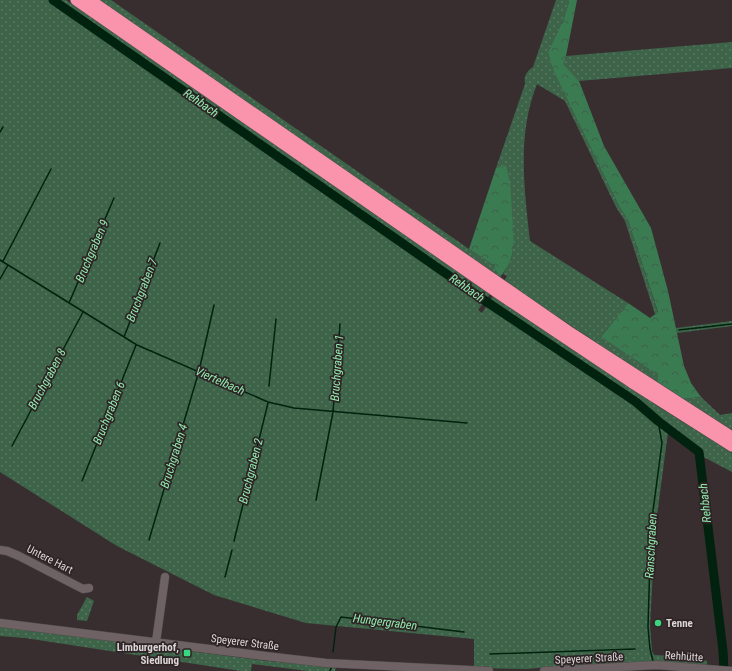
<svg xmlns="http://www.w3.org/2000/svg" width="732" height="671" font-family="'Roboto Condensed',sans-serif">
  <defs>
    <pattern id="grass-dots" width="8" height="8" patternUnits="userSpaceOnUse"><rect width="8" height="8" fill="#3d6449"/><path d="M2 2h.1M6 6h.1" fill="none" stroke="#587962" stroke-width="1.8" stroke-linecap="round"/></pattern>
    <pattern id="forest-crowns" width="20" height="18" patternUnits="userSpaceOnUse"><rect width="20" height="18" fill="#3b7b51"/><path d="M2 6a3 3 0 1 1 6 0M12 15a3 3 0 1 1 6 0" fill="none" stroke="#3e6049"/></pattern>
  </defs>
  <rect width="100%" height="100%" fill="#382e30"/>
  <path fill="url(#grass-dots)" d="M0,0H66L490,294L478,310L482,313L493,296L659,407L732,453V472L698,454L668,432L655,531L650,626L652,651L654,655L678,656L707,661V666L657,662L572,665L527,669L474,668V639L306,623L214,595L117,546L0,472Z
    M98,0H111L469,249L495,266L494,269L501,276L500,279Z
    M556,0H569V2L564,18L548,52L552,68L619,206L628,220L658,313L655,314L625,221L616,207L565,101L537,84C517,134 524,188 530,241L628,303L601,337L658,375L657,383L504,281L507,276L503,274L508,266L512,255L514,242L506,166L496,168L525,84C524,76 526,72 533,67Z
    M732,42V68L579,81L562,64L566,56Z
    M732,321V326L677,333L676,328Z
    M701,397L720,415L732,413V430L682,399Z
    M87,597L94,601L87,621L77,620V615Z
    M0,626L162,646L173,649L267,661L336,667L335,671H308L252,664L251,671H241L25,638L0,636Z"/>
  <path fill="url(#forest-crowns)" d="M569,0H577L566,56L563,64L579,81L604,146L651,228L668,291L684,366L691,383L701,397L682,399L657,383L658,375L601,337L628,303L650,318L658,312L628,220L619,206L552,68L548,52L564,18L569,2Z
    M506,165L510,183L514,242L512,255L508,266L501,276L494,269L495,266L469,249L496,168Z"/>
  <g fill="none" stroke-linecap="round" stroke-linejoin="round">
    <path stroke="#00220e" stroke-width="1.5" d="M0,132L3,127
      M0,260L137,345L268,402L294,408L467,423
      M3,261L51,169
      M0,279L8,265
      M69,303L114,198
      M679,330L732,324
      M124,337L160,243
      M269,386L276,319
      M12,446L83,312
      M82,481L136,345
      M316,500L333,412L340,324
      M149,540L199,371L214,305
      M234,541L268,403
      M225,577L232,550
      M333,652L336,627L341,617L464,632
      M490,654L635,649
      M653,661L650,649L648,627L651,526L662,443L658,421
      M330,671L331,668"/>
    <path stroke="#00220e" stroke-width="9" d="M53,0L481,298L636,402L658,421L699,452L723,651L724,671"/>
    <defs>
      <path id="minor" d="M0,550L7,551L19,556L83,589L89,588
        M0,623L265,656L326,663L489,671
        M156,642L165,577
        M544,671L657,665L732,671"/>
      <path id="highway" d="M76,0L498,293L631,382L732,446
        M90,0L568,331L732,437"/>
    </defs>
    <use href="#minor" stroke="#544c4d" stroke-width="9"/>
    <use href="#highway" stroke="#544c4d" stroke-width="12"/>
    <use href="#minor" stroke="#6e6264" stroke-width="8"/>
    <use href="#highway" stroke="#fa94ad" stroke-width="11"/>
  </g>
  <g fill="#3bd77f" stroke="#2e2426" stroke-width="1.5">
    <circle cx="658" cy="623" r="4"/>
    <rect x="183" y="649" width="8" height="8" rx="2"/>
  </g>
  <g text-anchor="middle" stroke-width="3.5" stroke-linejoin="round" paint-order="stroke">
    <g font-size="11" fill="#dcd6d7" stroke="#2e2426">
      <text transform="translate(50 559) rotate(27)" y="4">Untere Hart</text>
      <text transform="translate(245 642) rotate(7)" y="4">Speyerer Straße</text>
      <text transform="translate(684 656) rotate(4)" y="4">Rehhütte</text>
      <text transform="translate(589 658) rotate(-3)" y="4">Speyerer Straße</text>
    </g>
    <g font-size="11" font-weight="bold" fill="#dcd6d7" stroke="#2e2426" text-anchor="start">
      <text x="666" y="627">Tenne</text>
      <text x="179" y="651" text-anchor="end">Limburgerhof,<tspan x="179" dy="13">Siedlung</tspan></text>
    </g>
    <g font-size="12" font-style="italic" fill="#90ebad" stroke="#2e2426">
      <text transform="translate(201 103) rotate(35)" y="4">Rehbach</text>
      <text transform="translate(92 251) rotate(-67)" y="4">Bruchgraben 9</text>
      <text transform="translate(467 288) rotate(35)" y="4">Rehbach</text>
      <text transform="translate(142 290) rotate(-69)" y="4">Bruchgraben 7</text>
      <text transform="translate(337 368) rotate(-86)" y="4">Bruchgraben 1</text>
      <text transform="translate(47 379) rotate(-62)" y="4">Bruchgraben 8</text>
      <text transform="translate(220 381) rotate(24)" y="4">Viertelbach</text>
      <text transform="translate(109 413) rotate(-68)" y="4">Bruchgraben 6</text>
      <text transform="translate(174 456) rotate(-73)" y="4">Bruchgraben 4</text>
      <text transform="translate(251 471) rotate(-76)" y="4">Bruchgraben 2</text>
      <text transform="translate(705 503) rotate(-96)" y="4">Rehbach</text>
      <text transform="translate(651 546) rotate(-87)" y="4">Ranschgraben</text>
      <text transform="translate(385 622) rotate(7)" y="4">Hungergraben</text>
    </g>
  </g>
</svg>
